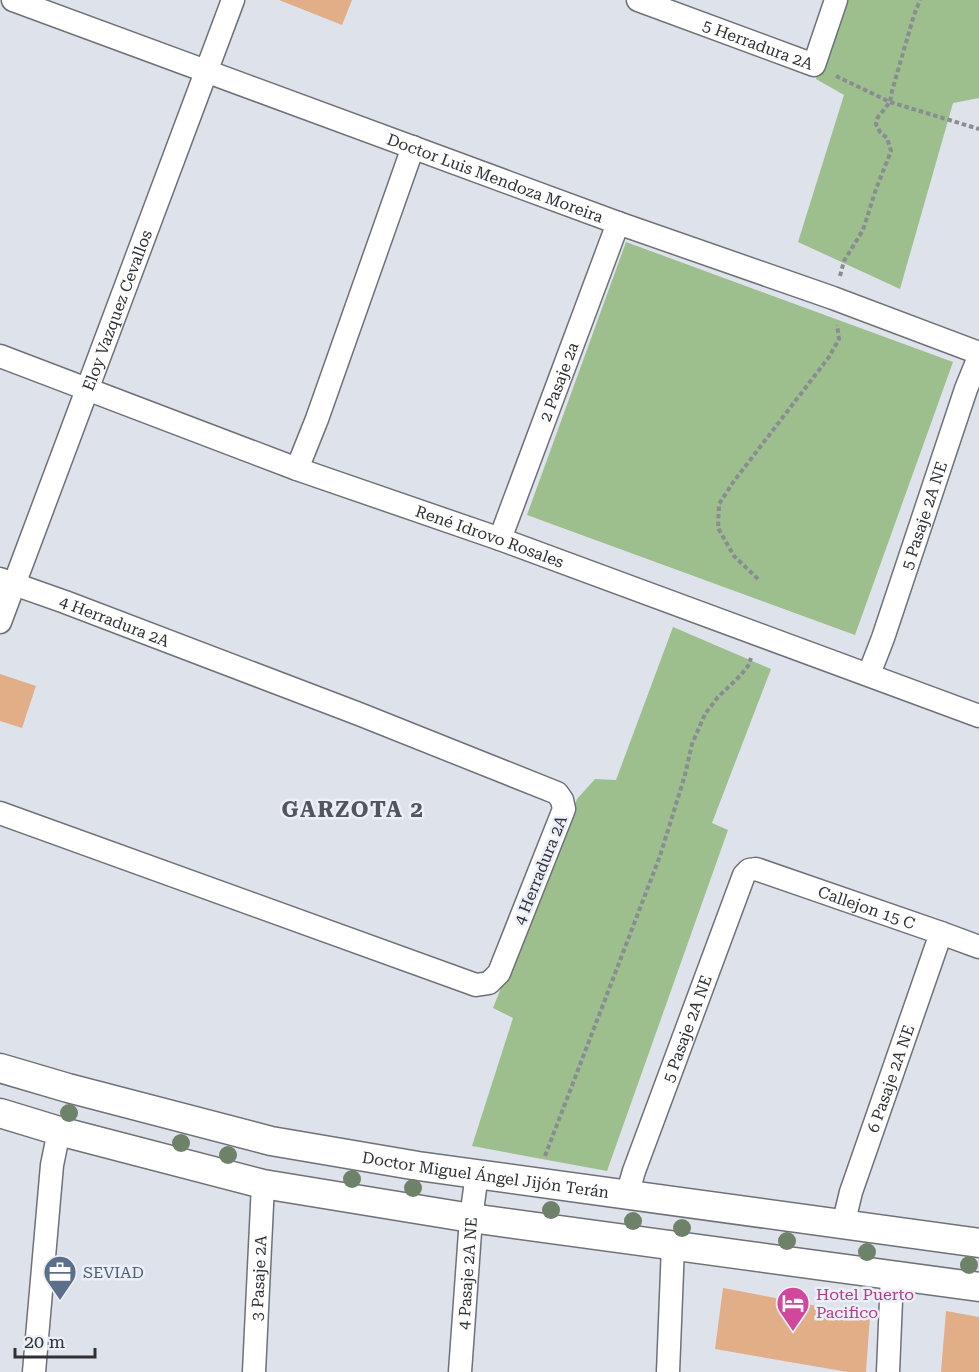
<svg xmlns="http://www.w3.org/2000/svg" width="979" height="1372" font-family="'Roboto Serif',serif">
  <rect width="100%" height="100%" fill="#dee2ea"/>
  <path fill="#9dbf8e" d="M845,0H979V98L953,103L900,289L798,242L844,95L816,79Z
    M626,242L953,362L855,635L527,515Z
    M673,627L771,669L712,823L728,830L607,1171L472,1146L513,1018L493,1008L577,799L595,779L616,780Z"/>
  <path fill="#e1ae87" d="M279,0H352L342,25Z
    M0,674L36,686L22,728L0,721Z
    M723,1288L870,1316L866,1372H848L715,1349Z
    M946,1311L979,1317V1372H941Z"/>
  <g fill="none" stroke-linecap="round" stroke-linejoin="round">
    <defs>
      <g id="minor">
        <path id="s1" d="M13,0L618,223L833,298L979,353"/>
        <path id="s2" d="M638,0L814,65L836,0"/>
        <path id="s3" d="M0,356L297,469L500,539L979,716"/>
        <path d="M297,469L317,419L413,147"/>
        <path id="s4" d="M500,539L618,223"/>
        <path id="s5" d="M0,579L65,602L359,714L557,793L562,800L564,809L499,973L489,983L476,985L0,813"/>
        <path id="s6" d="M0,622L233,0"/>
        <path id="s7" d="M869,674L883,638L966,389L979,357"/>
        <path id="s8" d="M627,1195L634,1171L744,875L749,870L756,869L941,933L979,947"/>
        <path id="s9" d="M843,1225L851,1192L941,933"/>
        <path d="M34,1372L52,1165L59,1131"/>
        <path id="s10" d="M254,1372L263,1184"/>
        <path id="s11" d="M460,1372L471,1218L477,1174"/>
        <path d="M668,1372L673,1246"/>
        <path d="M888,1372L892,1276"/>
      </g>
      <g id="tertiary">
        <path id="s12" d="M0,1068L68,1088L271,1141L418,1166L979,1243"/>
        <path d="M0,1113L59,1131L263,1184L471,1218L979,1287"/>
      </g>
    </defs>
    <use href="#minor" stroke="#6e7178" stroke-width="25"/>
    <use href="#tertiary" stroke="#6e7178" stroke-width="31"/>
    <path stroke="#898c91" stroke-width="4" stroke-dasharray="4.5 3" stroke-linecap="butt" d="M836,76L890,102L979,129
      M840,276L844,261L863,230L876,189L891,151L887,138L880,132L876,124L878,117L890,102L892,91L914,15L920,0
      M758,579L734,556L718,528L719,504L734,481L829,357L839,339L837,325
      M545,1156L660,856L685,775L692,744L705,714L718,697L740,676L748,666L751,658"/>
    <use href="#minor" stroke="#fff" stroke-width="22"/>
    <use href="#tertiary" stroke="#fff" stroke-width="28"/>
  </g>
  <g fill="#6e8269">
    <circle cx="69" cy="1113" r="9"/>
    <circle cx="181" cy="1143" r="9"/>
    <circle cx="228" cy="1155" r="9"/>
    <circle cx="352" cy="1179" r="9"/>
    <circle cx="413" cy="1188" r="9"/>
    <circle cx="551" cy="1210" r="9"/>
    <circle cx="633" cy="1221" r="9"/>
    <circle cx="682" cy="1228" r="9"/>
    <circle cx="787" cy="1241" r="9"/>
    <circle cx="867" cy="1252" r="9"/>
    <circle cx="969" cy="1265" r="9"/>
  </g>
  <defs>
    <symbol id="office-pin" viewBox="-11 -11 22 30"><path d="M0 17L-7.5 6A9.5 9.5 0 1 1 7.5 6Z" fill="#5c6f8a" stroke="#ebeff7"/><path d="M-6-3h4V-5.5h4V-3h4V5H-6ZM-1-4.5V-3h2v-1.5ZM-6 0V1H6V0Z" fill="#fff"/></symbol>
    <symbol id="hotel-pin" viewBox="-11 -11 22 30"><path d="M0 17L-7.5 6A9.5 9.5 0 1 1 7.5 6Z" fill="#d1479c" stroke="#ebeff7"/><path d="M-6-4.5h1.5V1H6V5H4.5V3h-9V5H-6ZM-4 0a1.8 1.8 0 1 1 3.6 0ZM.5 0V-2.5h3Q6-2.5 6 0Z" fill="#fff"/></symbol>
  </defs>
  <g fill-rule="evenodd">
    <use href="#office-pin" x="41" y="1253" width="38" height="52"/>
    <use href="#hotel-pin" x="774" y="1284" width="38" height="52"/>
  </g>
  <g text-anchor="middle" stroke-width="5" stroke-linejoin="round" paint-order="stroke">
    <g font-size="16" fill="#2f3134" stroke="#ebeff7">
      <text dy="6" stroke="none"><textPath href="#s2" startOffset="128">5 Herradura 2A</textPath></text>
      <text dy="6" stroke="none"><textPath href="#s1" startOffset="514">Doctor Luis Mendoza Moreira</textPath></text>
      <text dy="6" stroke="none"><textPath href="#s6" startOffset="333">Eloy Vazquez Cevallos</textPath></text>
      <text dy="6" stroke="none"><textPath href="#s4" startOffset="168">2 Pasaje 2a</textPath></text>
      <text dy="6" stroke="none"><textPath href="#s7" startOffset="168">5 Pasaje 2A NE</textPath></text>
      <text dy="6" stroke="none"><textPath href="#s3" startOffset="522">René Idrovo Rosales</textPath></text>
      <text dy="6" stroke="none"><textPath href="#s5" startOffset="122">4 Herradura 2A</textPath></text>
      <text transform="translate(540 870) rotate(-68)" y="6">4 Herradura 2A</text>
      <text dy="6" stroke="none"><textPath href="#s8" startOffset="472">Callejon 15 C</textPath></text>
      <text dy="6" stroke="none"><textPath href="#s8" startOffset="177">5 Pasaje 2A NE</textPath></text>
      <text dy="6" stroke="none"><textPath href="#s9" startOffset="154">6 Pasaje 2A NE</textPath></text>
      <text dy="6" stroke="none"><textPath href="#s12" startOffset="498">Doctor Miguel Ángel Jijón Terán</textPath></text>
      <text dy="6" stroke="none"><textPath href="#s11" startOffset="99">4 Pasaje 2A NE</textPath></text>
      <text dy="6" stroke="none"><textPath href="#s10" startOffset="94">3 Pasaje 2A</textPath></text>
    </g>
    <g font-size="16" fill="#4e5e75" stroke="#ebeff7" text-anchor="start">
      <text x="83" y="1278">SEVIAD</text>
    </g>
    <g font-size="16" fill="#b23c85" stroke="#ebeff7" text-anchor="start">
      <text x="816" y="1300">Hotel Puerto<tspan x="816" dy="18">Pacifico</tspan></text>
    </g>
    <g font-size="22" font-weight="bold" letter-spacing="1.5" fill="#52555c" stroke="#ebeff7">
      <text x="353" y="817">GARZOTA 2</text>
    </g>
  </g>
  <path d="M15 1348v9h80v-9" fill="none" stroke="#2f3134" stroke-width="3"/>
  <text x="24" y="1348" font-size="18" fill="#2f3134" stroke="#ebeff7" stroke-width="4.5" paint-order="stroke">20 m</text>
</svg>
